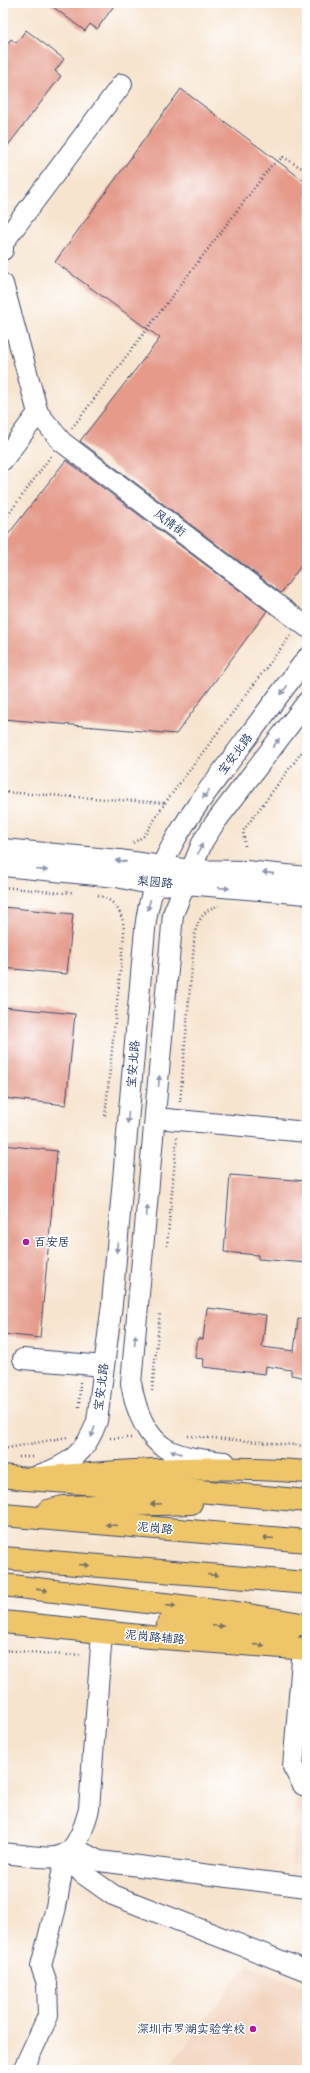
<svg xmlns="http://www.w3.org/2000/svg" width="310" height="2073" font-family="Pangolin,'LXGW WenKai TC',sans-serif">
  <rect width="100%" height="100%" fill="#fff"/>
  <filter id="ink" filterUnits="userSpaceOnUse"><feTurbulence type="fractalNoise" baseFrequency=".025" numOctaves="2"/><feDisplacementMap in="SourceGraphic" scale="8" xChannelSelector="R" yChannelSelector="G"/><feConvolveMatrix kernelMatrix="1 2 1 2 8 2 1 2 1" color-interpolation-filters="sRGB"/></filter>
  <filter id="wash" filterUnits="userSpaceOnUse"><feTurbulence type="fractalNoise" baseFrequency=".012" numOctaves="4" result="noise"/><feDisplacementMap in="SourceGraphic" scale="16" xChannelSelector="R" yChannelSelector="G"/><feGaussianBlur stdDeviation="0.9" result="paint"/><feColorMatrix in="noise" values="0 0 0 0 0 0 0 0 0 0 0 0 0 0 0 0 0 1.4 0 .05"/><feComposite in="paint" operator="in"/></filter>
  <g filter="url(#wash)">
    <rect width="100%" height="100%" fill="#f7e4cf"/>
    <path fill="#f3d4bf" d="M306,1686H307V1880L290,1878Z
      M247,1965L307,1989V2070H167Z"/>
    <g id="blocks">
      <path fill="#e59a8a" d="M48,3H116L97,29L90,24L85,31Z
        M26,30L64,59L55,71L61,76L3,152V49L11,39L16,43Z
        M181,89L307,183V558L281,593L80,441L160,338L55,262Z
        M66,460L267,611L176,734L3,719V541Z
        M3,907L73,914L67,974L3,968Z
        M3,1007L75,1014L66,1105L3,1098Z
        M3,1145L57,1151L40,1338L3,1334Z
        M230,1175L307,1181V1263L258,1259V1255L224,1252Z
        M207,1308L266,1315L262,1347L294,1351L298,1319L307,1320V1378L291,1375V1370L266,1366L265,1374L203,1367L204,1359L195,1358L198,1338L203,1339Z"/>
    </g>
  </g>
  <g filter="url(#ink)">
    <use href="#blocks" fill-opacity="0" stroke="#3c4a6f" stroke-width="1"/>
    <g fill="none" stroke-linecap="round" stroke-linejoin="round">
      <defs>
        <path id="minor" d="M3,250V243L122,84
          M3,284L38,413L3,460
          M38,413L62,442L307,627
          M3,849L119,860L190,870L246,871L307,877
          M3,866L117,877L154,885L185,884L307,894
          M156,1118L307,1132
          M23,1359L104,1366
          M225,1462C206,1460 181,1458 165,1448C143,1434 135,1406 131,1383L173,914L203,841L214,824L307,702
          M39,1475C69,1465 86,1453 97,1421L112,1304L145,929C152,861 191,813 230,761C256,726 281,692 307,658
          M307,1651L303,1649L293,1767L303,1785L307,1786
          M74,1848L99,1861L307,1887
          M3,1853C57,1858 73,1870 89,1809L102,1632
          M65,1855L82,1873L113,1895L307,1971
          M23,2070L48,2016L47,1983L41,1966L56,1907L65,1855"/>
        <path id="major" d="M3,1476L26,1479C119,1471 214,1464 307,1472
          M3,1622L150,1637L307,1649
          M168,1624L260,1628H292"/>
        <path id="highway" d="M26,1479L199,1491L307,1501
          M48,1511L63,1507L191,1503
          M3,1515L307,1541
          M3,1558L307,1583
          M3,1585L231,1612L307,1625"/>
      </defs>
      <use href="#minor" stroke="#3c4a6f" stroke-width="22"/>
      <use href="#major" stroke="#3c4a6f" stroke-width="24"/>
      <use href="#highway" stroke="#3c4a6f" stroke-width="24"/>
      <path stroke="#3c4a6f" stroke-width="2.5" stroke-dasharray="1 3" stroke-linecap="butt" d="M72,428L271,166L283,157L307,171
        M3,522L51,456
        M3,792L165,803
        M133,843L144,836L165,803L290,636
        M245,846L243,831L307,745
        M3,887L62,893L72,892
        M98,895C117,901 124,915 124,934L105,1117
        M180,1102L195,932C199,919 205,908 219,906
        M167,1246L177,1137
        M152,1391L160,1313
        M79,1407L80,1382
        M188,1436L307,1446
        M110,1438H131
        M3,1449L67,1437
        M19,1457H32
        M3,1650L66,1655L82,1654"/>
      <use href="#minor" stroke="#fff" stroke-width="20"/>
      <use href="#major" stroke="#eec569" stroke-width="22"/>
      <use href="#highway" stroke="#eec569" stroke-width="22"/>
    </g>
    <defs><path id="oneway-solid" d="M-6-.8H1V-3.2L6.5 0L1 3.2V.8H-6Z"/></defs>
    <g fill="#8d97ae">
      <use href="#oneway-solid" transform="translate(284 690) rotate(127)"/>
      <use href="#oneway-solid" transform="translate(276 743) rotate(-53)"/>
      <use href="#oneway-solid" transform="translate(206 794) rotate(127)"/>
      <use href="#oneway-solid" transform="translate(200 849) rotate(-66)"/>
      <use href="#oneway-solid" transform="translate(121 861) rotate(-172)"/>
      <use href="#oneway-solid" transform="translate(42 870) rotate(5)"/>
      <use href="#oneway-solid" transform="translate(268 873) rotate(-174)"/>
      <use href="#oneway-solid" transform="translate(224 888) rotate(5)"/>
      <use href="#oneway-solid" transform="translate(149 905) rotate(104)"/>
      <use href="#oneway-solid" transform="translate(159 1081) rotate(-85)"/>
      <use href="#oneway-solid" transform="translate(128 1118) rotate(95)"/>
      <use href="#oneway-solid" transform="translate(147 1211) rotate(-85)"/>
      <use href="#oneway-solid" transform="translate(117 1247) rotate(95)"/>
      <use href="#oneway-solid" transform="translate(135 1340) rotate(-85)"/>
      <use href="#oneway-solid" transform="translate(93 1432) rotate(109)"/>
      <use href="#oneway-solid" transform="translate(176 1452) rotate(-161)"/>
    </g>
    <g fill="#7a7263">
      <use href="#oneway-solid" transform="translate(156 1504) rotate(178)"/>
      <use href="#oneway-solid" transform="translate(111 1525) rotate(-175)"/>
      <use href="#oneway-solid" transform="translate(268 1538) rotate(-175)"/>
      <use href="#oneway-solid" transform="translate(84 1565) rotate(5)"/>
      <use href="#oneway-solid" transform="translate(213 1575) rotate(5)"/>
      <use href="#oneway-solid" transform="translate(42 1590) rotate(8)"/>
      <use href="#oneway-solid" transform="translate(171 1606) rotate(6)"/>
      <use href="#oneway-solid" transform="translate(218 1626) rotate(3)"/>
      <use href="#oneway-solid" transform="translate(259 1645) rotate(4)"/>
    </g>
  </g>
  <g fill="#b5179e" stroke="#fff" stroke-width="1.5">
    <circle cx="26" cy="1242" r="4"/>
    <circle cx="253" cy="2029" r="4"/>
  </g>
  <g text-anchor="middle" stroke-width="3" stroke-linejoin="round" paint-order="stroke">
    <g font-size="12" fill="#1b2f5e" stroke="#fff">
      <text transform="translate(170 523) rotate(37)" y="4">风情街</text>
      <text transform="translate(235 754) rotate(-53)" y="4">宝安北路</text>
      <text transform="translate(155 882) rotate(5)" y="4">梨园路</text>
      <text transform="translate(133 1064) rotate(-85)" y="4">宝安北路</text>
      <text transform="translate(101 1387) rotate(-83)" y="4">宝安北路</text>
      <text transform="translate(155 1528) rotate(5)" y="4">泥岗路</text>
      <text transform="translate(155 1637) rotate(5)" y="4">泥岗路辅路</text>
    </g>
    <g font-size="12" fill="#1b2f5e" stroke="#fff" text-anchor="start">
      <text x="34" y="1246">百安居</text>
      <text x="245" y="2033" text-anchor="end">深圳市罗湖实验学校</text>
    </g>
  </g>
  <rect width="310" height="2073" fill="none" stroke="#fff" stroke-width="16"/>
</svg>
